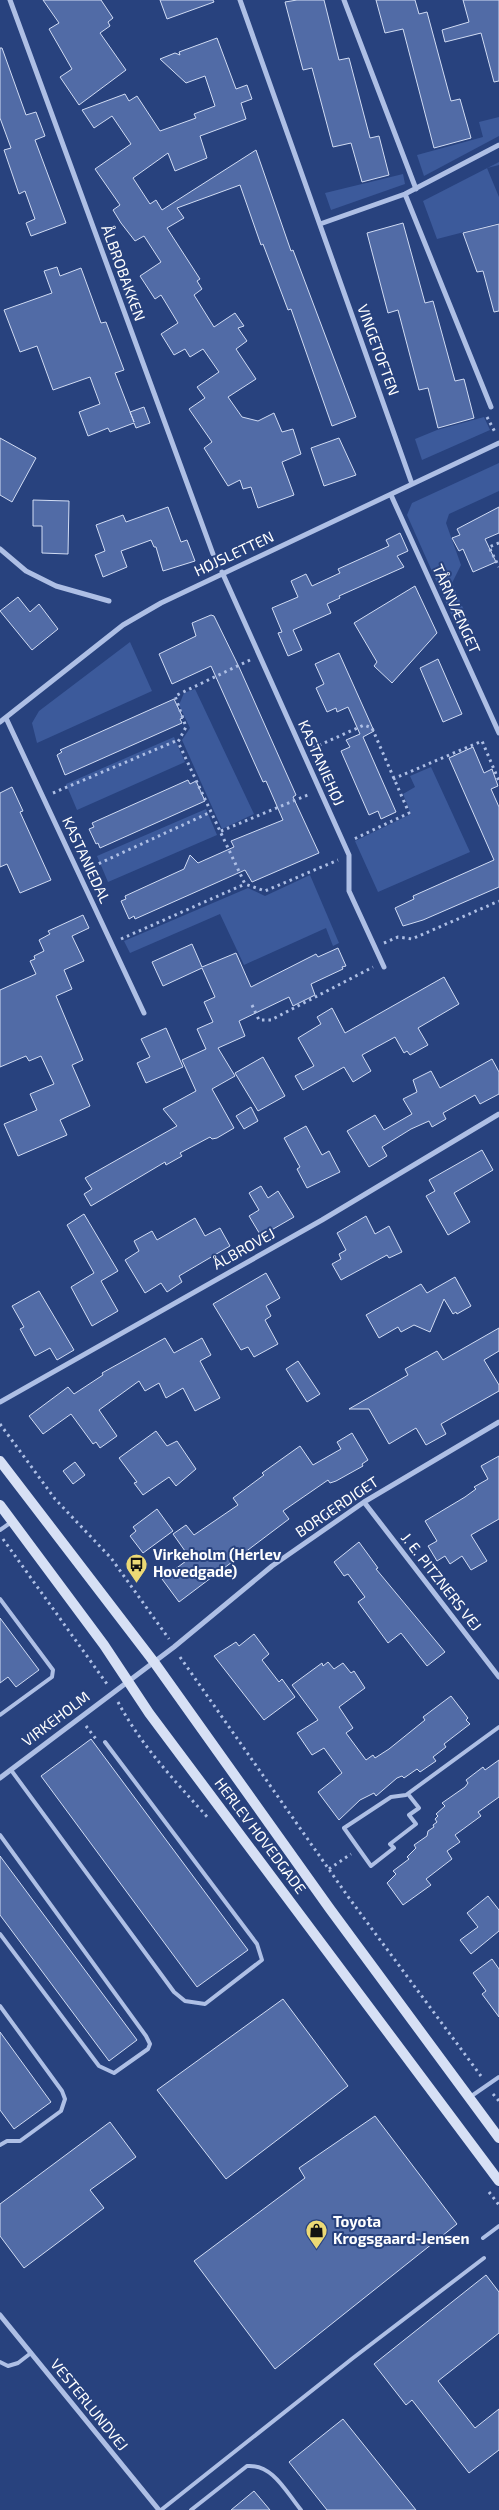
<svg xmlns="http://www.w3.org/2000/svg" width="499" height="2510" font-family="'Exo 2',sans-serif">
  <rect width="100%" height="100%" fill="#28427e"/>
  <path fill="#3c5a9b" d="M499,117V136L424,176L417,155L483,137L479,122Z
    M499,162V165L487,168L499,197V223L437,239L423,201Z
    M403,174L405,184L331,210L325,193Z
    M484,417L490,430L422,460L415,439L437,430Z
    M499,463V491L449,514L446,523L461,565L452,583L471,626L463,641L407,515L412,503Z
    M130,642L152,691L37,743L32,723L39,711Z
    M195,689L254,814L222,829L182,740L190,728L179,705L184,693Z
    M174,737L185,762L77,810L66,784Z
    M431,767L470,852L378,892L355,841L411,814L403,794L415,787L410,776Z
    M206,809L217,835L108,882L97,856Z
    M310,875L339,943L333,946L326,928L244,965L220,914L130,953L124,941L248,888L265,896Z"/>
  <path fill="#516ba6" stroke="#d1dcf4" d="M43,0H101L113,18L108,22L110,26L100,33L126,70L79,105L60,77L72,69L49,29L59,23Z
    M160,0H213L214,2L167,19Z
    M297,0H324L339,60L349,58L370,138L379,136L389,175L362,182L351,143L333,147L312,68L303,70L285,2Z
    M376,0H415L419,14L427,12L451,101L460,99L471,138L434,148L403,29L385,33Z
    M463,0H499V81L494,82L481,33L445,42L442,30L469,22Z
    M217,38L236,89L247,85L252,99L241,103L246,119L200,136L207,158L175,171L168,153L133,178L150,204L156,200L162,210L256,150L291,251L293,250L356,417L332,426L291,309L288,310L263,244L261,245L240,185L177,208L184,218L167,228L200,279L197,281L202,289L194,295L214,327L235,313L244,326L238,328L247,341L236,349L256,379L228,397L242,417L258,421L274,413L282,432L293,429L301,454L282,462L294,495L258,508L251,487L243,489L240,480L228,486L204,448L212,442L189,409L205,398L197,387L219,372L203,349L190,357L185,349L174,355L161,334L178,323L161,295L155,299L140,276L161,262L144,236L135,241L121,223L113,210L120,205L95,169L131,144L112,116L94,128L82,110L125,94L129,101L137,96L160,131L196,118L194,114L215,106L205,76L186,83L160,59L175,53L180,55L179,52Z
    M0,48H2L26,115L36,112L45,136L35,140L66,223L31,236L26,223L35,219L25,191L19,194L4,150L11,148L0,118Z
    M403,223L425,303L433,301L455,381L464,379L474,418L438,428L428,388L419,390L398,310L388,313L367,233Z
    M499,224V311L494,312L483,271L477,272L463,233Z
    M57,267L60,276L81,268L101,323L106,322L124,370L115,373L134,422L130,412L144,407L150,423L136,428L134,423L110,432L108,428L88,436L79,412L100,404L90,377L53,390L37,346L20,352L4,310L52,293L44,271Z
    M0,438L36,458L12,502L0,495Z
    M339,438L356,475L324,486L311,448Z
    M33,500L69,501L68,554L42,553V526H33Z
    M168,507L181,542L187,540L195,561L163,571L156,547H154L151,540L121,551L127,567L103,577L95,555L105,551L96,525L123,515L126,522Z
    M499,507V533L485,539L496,562L473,572L463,549L459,551L452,538L460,535L457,529Z
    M400,533L408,551L397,556L404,567L339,596L340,598L327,604L331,613L293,630L302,650L288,656L278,633L282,632L272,608L298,597L291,581L306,574L312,586L340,573L338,569L389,546L386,540Z
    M415,586L437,633L392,683L374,666L377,662L354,623Z
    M18,597L30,612L39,604L58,629L32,650L0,611Z
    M211,615L214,616L239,667L296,795L293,797L319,853L252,882L245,870L135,919L134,916L129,919L121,901L126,899L125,896L184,869L190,855L198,863L234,847L231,841L283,820L266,781L263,782L211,666L172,684L159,654L196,636L192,623Z
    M339,653L374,731L363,737L396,812L381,819L378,811L369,815L341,751L350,747L346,740L360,734L348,707L337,712L336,708L327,712L316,688L324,684L315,664Z
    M438,659L462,714L443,722L420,668Z
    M174,699L183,718L180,719L182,723L65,775L57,755L62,752L60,750Z
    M473,747L484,773L492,769L498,786L491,789L499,807V887L423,920L403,926L395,908L414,899L413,896L494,860L449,758Z
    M188,780L190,784L196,781L205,801L100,848L98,843L96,844L89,829L94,827L92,823Z
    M12,787L23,811L20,812L51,880L20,893L7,864L0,867V793Z
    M83,915L89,928L72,936L84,961L64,970L72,989L56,996L83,1060L72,1065L90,1106L60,1120L67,1135L18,1156L4,1124L37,1110L30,1094L54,1084L41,1056L29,1061L26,1056L0,1067V990L36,974L30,961L35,959L34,956L44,951L39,940L50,934L48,931Z
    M192,944L202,967L236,953L251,987L316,954L318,957L338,948L346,966L342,967L343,969L311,984L315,995L293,1006L289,997L239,1021L245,1036L218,1048L235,1076L212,1089L234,1128L217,1138L212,1139L210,1137L180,1153L182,1156L166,1165L165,1162L91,1206L84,1194L92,1189L85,1178L177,1126L163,1109L196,1091L182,1060L206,1049L197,1029L213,1022L204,1002L215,997L202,968L163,986L152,962Z
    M444,977L459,1004L418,1028L428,1045L410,1055L407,1051L404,1053L395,1037L362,1055L371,1071L353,1082L344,1067L303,1090L295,1076L314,1066L298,1038L321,1024L317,1017L332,1008L345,1033Z
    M166,1028L183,1067L146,1083L137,1063L150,1057L141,1039Z
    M263,1057L285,1096L258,1111L235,1073Z
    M492,1059L499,1072V1094L480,1104L475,1095L443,1113L446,1119L432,1127L429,1121L411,1129L382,1147L387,1156L369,1167L347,1131L375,1115L384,1130L412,1114L403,1099L417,1092L413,1080L431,1071L440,1088Z
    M251,1107L258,1121L244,1129L236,1116Z
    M306,1126L322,1155L329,1151L340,1172L307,1188L297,1169L300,1167L284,1138Z
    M482,1150L493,1170L454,1193L470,1222L448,1235L426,1196L435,1191L429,1180Z
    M261,1186L268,1198L278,1191L294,1217L261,1236L249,1216L259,1210L249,1193Z
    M84,1214L118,1271L101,1281L118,1311L92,1326L71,1287L94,1273L67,1225Z
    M366,1216L375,1234L389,1226L402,1252L389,1258L387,1255L341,1280L332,1264L341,1259L339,1254L346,1250L337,1233Z
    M195,1218L205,1236L220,1228L230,1246L179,1276L182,1282L167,1292L161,1283L145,1293L125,1260L139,1251L134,1241L152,1231L157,1240Z
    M266,1273L280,1298L266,1306L271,1316L265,1320L278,1344L254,1357L248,1347L241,1350L213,1304Z
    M455,1277L471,1306L457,1314L456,1312L453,1314L444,1299L430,1332L414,1325L401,1332L398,1327L379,1338L366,1315L421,1284L427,1293Z
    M39,1291L74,1350L57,1360L50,1348L35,1356L20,1329L24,1327L12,1306Z
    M499,1328V1351L484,1360L499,1385V1391L441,1424L446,1434L426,1445L416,1428L389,1444L369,1409H349L408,1375L405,1369L437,1351L443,1360Z
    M165,1338L174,1353L202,1338L211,1355L200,1361L220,1398L195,1411L183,1388L166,1398L159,1383L145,1391L139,1381L99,1410L117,1436L100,1448L96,1442L93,1444L71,1414L43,1434L29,1416L68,1387L74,1394L103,1375L102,1373Z
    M298,1361L320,1394L307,1402L286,1369Z
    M156,1431L167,1446L177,1441L196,1469L176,1486L169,1477L143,1495L134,1483L137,1482L119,1458Z
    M352,1433L368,1460L362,1464L363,1466L336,1481L330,1483L328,1480L283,1511L289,1519L179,1602L162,1579L190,1558L173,1534L186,1525L194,1535L238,1505L233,1498L264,1475L262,1473L300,1446L313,1465L341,1449L337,1442Z
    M499,1456V1519L471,1535L487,1561L471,1570L462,1556L450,1564L445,1556L437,1561L428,1546L437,1541L425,1521L465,1497L476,1489L474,1487L488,1479L481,1466Z
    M75,1462L85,1475L73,1484L63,1471Z
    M157,1509L173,1531L143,1553L130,1536L136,1531L133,1527Z
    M359,1542L378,1568L376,1569L445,1652L427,1666L401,1633L388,1643L358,1602L365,1597L348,1574L344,1576L334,1562Z
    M0,1618L39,1670L16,1687L8,1677L0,1683Z
    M254,1634L269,1654L262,1660L279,1682L282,1679L295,1697L264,1720L214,1656L236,1642L239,1646Z
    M328,1662L334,1669L343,1663L351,1673L354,1671L365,1688L339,1707L353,1728L346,1733L366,1760L373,1755L375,1758L389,1749L425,1720L423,1717L451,1696L468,1718L466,1720L470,1724L444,1744L446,1747L433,1757L436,1761L420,1772L417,1769L404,1778L402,1776L397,1778L376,1796L374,1793L360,1800L339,1820L318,1792L342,1773L324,1748L312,1755L297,1733L318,1720L292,1685L322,1663L323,1666Z
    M91,1739L248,1950L197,1987L41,1776Z
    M499,1760V1797L478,1812L481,1816L455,1835L460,1842L447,1851L452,1859L426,1879L431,1885L403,1905L387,1883L396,1874L393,1871L409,1859L407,1857L416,1848L414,1845L427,1836L428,1831L434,1827L433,1825L437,1822L435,1819L438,1816L436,1814L445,1806L442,1803L465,1787L468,1783L466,1780L483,1767L485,1770Z
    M0,1856L137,2040L109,2061L0,1915Z
    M488,1896L499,1910V1931L471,1954L460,1940L478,1927L467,1913Z
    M492,1959L499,1969V2017L482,1994L486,1991L473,1973Z
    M283,1999L348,2086L226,2179L157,2090Z
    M0,2032L51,2102L14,2129L0,2110Z
    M375,2116L457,2224L275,2369L194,2261L305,2178L299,2168Z
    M110,2122L136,2157L90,2190L104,2208L24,2268L0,2236V2204Z
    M486,2275L499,2292V2333L438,2381L475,2428L499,2409V2450L469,2473L412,2400L406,2405L374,2364Z
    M343,2419L416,2510H327L289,2462Z
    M254,2491L270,2510H231Z"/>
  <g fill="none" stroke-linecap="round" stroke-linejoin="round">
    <path stroke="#aebfe5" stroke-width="3" stroke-dasharray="2.5 4" stroke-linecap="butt" d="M487,417L496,434
      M499,543L489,547L499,567
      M250,660L175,696L186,727L178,742L245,884L265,891L338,860
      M313,748L364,725L372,728L409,813L354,839
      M393,779L482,741L499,781
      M53,793L178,740
      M221,831L310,794
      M87,869L211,812
      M121,939L245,884
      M384,943L398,937L412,939L499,901
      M252,1005L259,1020H271L373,967
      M0,1424L55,1499L111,1558L169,1639
      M3,1539L107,1684
      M180,1657L349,1898L481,2076
      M118,1702C142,1747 176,1782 209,1819
      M86,1726L96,1739
      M329,1869L351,1854
      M493,2094L499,2101
      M489,2192L499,2205"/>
    <path stroke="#aebfe5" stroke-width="4" d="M0,1530L10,1523
      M0,1599L53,1670L52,1677L0,1715
      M11,1770L174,1992L185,2001L205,2004L262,1960L257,1944L105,1742
      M408,1794L419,1808L409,1815L416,1824L390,1844L394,1848L371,1866L344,1828L391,1797L406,1795L499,1727
      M0,1835L146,2036L150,2044L148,2049L114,2073L99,2066L0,1934
      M0,2006L62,2091L65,2099L61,2111L20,2141H7L0,2145
      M470,2097L499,2077
      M483,2238L499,2226
      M0,2362L8,2366L18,2363L31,2353
      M161,2510L353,2358L484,2258
      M191,2510L247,2466C273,2464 286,2492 301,2510"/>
    <path stroke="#aebfe5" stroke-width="5" d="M10,0L213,554
      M240,0L412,484
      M344,0L416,189
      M405,194L491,407
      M320,224L405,194L499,145
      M391,495L499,733
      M0,549L26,571L56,586L109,601
      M222,572L349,855V891L384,967
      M6,718L144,1013
      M0,722L123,625L161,603L499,443
      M0,1402L322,1220L499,1114
      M364,1502L499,1677
      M0,1778L174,1647L272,1566L364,1502L499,1422
      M0,2315L159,2510"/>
    <path stroke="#d7e0f5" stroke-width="10" d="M0,1461L154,1662L330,1909L499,2138
      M0,1505L104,1645L149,1713L499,2181"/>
  </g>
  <defs>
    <symbol id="bus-pin" viewBox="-11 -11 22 30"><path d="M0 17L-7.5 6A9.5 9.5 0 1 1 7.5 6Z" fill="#ecd975" stroke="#28427e"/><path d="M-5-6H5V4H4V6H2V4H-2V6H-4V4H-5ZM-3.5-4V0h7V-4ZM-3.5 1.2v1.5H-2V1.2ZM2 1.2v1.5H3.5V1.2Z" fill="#111"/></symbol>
    <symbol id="shop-pin" viewBox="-11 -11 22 30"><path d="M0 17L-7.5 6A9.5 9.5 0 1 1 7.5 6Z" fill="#ecd975" stroke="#28427e"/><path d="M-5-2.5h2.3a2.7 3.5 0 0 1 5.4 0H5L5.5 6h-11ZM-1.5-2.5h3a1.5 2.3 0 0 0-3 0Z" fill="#111"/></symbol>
  </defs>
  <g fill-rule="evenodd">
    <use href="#bus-pin" x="124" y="1552" width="25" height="34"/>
    <use href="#shop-pin" x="304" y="2218" width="25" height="34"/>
  </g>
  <g text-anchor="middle" stroke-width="4" stroke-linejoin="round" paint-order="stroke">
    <g font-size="15" fill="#fff" stroke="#28427e">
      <text transform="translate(123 273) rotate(70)" y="5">ÅLBROBAKKEN</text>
      <text transform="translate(378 350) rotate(70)" y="5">VINGETOFTEN</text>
      <text transform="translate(234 554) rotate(-25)" y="5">HØJSLETTEN</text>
      <text transform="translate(456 609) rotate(66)" y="5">TÅRNVÆNGET</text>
      <text transform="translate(321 763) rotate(66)" y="5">KASTANIEHØJ</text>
      <text transform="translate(86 860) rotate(65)" y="5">KASTANIEDAL</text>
      <text transform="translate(244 1249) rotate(-29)" y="5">ÅLBROVEJ</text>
      <text transform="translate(337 1507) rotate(-34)" y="5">BORGERDIGET</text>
      <text transform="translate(441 1582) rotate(52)" y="5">J. E. PITZNERS VEJ</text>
      <text transform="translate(56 1719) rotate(-37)" y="5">VIRKEHOLM</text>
      <text transform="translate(260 1836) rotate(53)" y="5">HERLEV HOVEDGADE</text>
      <text transform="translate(89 2405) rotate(51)" y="5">VESTERLUNDVEJ</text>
    </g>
    <g font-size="15" font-weight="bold" fill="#fff" stroke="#28427e" text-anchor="start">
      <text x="153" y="1560">Virkeholm (Herlev<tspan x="153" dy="17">Hovedgade)</tspan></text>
      <text x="333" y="2227">Toyota<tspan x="333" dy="17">Krogsgaard-Jensen</tspan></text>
    </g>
  </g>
</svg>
